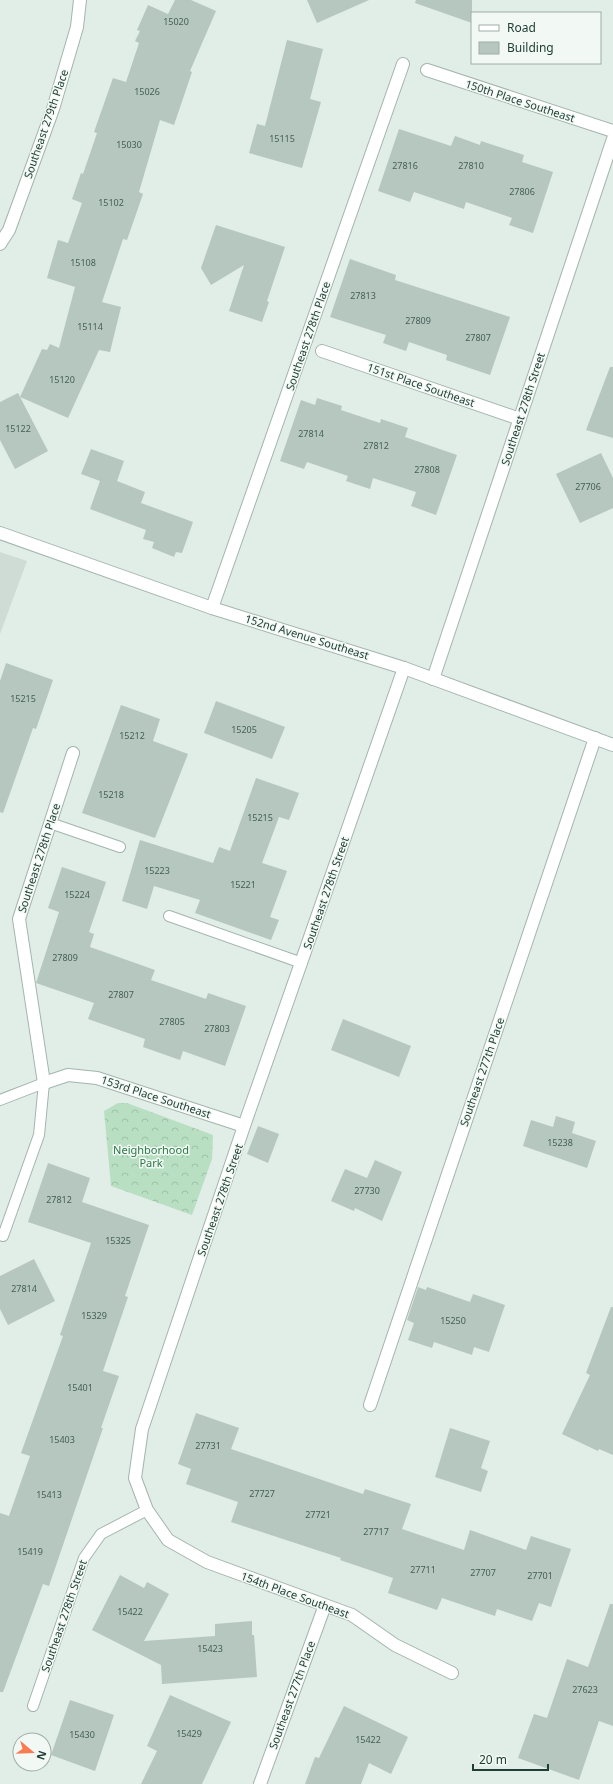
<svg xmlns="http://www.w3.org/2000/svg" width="613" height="1784" font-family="'Noto Sans',sans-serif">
  <defs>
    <pattern id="forest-crowns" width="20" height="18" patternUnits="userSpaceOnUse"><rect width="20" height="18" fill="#b9dfc3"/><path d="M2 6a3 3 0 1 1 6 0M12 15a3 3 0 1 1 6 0" fill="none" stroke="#9fc0a8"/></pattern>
  </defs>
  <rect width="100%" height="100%" fill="#e1ede7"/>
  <path fill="#cfdcd6" d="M0,552L27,561L0,634Z"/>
  <path fill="url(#forest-crowns)" d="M118,1103H127L213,1135L212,1159L192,1215L111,1186L104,1111Z"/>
  <path fill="#b6c7c0" d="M175,0H191L216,11L190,71L192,72L174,125L160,120L139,192L143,194L127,240L123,239L102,302L121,307L110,352L99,350L68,418L20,397L42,349L47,350L50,344L59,348L75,287L47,278L58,240L68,243L82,203L72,199L81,173L83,174L97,133L94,132L113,78L126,82L139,43L135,41L140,31L137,30L148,5L168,14Z
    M307,0H369L317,23Z
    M416,0H472V23L415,3Z
    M287,40L323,49L310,99L321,102L302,168L249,153L257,124L265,126Z
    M399,129L451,146L455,136L480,145L481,141L524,155L522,162L553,172L533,233L509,225L512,218L466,202L464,209L414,192L410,202L378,191Z
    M216,225L285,247L267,301L269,302L262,322L229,311L244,265L211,285L201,268Z
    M350,259L396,275L395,280L510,317L490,375L446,360L447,355L409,342L406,351L383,343L386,335L330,317Z
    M610,367H613V438L586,430Z
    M18,393L48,451L15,469L0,440V402Z
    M317,398L342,406L341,410L380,423L381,419L408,428L405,437L457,455L436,515L411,506L416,492L373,478L370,489L346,481L348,476L307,462L304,469L280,461L301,400L315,405Z
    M91,449L124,461L117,481L145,492L141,503L193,522L182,553L176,552L174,557L152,548L154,542L143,539L146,530L90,509L100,481L81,474Z
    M601,453L613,478V508L580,523L556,474Z
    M6,663L53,680L36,729L33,728L3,813L0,812V681Z
    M216,701L285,727L272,759L204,733Z
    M121,705L160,719L153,741L188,754L155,838L82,813Z
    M256,778L299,793L289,820L279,817L262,863L287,871L270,917L279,920L271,940L195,913L200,900L154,886L147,909L122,901L140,840L213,863L219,847L230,851Z
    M62,867L106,882L89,932L94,934L90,947L155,970L151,980L206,999L208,993L246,1006L225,1066L183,1051L180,1060L143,1047L145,1039L88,1019L94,1003L36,983L59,912L48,908Z
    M343,1019L411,1046L399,1077L331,1050Z
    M556,1116L575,1122L572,1133L596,1141L587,1168L523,1146L531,1120L553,1127Z
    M258,1126L279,1134L268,1163L247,1154Z
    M375,1160L402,1172L382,1221L355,1208L354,1211L331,1201L345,1169L367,1178Z
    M48,1163L90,1178L82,1202L149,1225L125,1296L128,1297L103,1371L119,1376L101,1428H103L49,1586L43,1584L3,1692H0V1513L9,1516L30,1456L21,1453L63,1336L60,1335L91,1243L28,1222Z
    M34,1259L55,1301L8,1325L0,1309V1276Z
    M418,1287L426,1290L427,1287L470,1302L473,1294L505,1305L489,1352L474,1347L472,1355L434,1342L432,1348L408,1340L414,1323L407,1320Z
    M611,1307H613V1455L599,1449L598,1451L562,1434L590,1375L586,1373Z
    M196,1413L239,1428L231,1449L363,1494L365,1489L411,1504L402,1529L464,1550L470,1530L526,1550L531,1536L571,1549L551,1607L539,1603L532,1621L497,1609L495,1616L442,1598L437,1610L388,1593L393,1578L340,1560L341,1558L231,1522L238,1502L186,1484L191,1469L178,1464Z
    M450,1428L490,1441L481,1468L488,1471L481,1492L435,1477Z
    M120,1575L144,1588L147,1582L169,1594L144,1641L215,1636V1624L252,1621V1635H254L257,1677L162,1684L161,1665L92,1630Z
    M610,1604H613V1726L599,1721L579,1780L518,1758L534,1714L547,1718L567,1659L588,1667Z
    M170,1695L231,1722L202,1784H141L157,1751L147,1746Z
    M70,1700L114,1715L95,1771L51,1755Z
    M344,1706L408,1737L391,1774L369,1763L361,1784H305L315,1757L319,1758Z"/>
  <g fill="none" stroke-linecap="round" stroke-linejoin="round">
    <defs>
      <path id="service" d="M50,823L120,847
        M169,916L302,963
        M0,1100L44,1083L39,1135L3,1236
        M33,1706L84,1558L101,1534L147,1510"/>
      <path id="minor" d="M427,70L613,131
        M0,244L9,230L53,109L77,27L80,0
        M322,351L520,419
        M212,608L403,64
        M404,668L244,1126L142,1429L135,1478L147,1510L168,1540L207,1562L352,1615L395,1645L452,1673
        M433,679L613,139
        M73,753L19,919L44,1083L68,1075L97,1078L244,1126
        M370,1405L595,738
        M260,1784L325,1605"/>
      <path id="tertiary" d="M0,533L212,608L404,668L613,745"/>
    </defs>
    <use href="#service" stroke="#a3b5ae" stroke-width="12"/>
    <use href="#minor" stroke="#a3b5ae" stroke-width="14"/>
    <use href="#tertiary" stroke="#a3b5ae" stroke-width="14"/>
    <use href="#service" stroke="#fff" stroke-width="10"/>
    <use href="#minor" stroke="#fff" stroke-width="12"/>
    <use href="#tertiary" stroke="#fff" stroke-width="12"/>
  </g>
  <g text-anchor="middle" stroke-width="3" stroke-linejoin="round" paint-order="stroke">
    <g font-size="9" fill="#466058">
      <text x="176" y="25">15020</text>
      <text x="147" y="95">15026</text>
      <text x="282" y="142">15115</text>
      <text x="129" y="148">15030</text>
      <text x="405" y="169">27816</text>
      <text x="471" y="169">27810</text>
      <text x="522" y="195">27806</text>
      <text x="111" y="206">15102</text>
      <text x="83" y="266">15108</text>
      <text x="363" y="299">27813</text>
      <text x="418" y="324">27809</text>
      <text x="90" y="330">15114</text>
      <text x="478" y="341">27807</text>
      <text x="62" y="383">15120</text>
      <text x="18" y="432">15122</text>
      <text x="311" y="437">27814</text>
      <text x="376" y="449">27812</text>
      <text x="427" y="473">27808</text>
      <text x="588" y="490">27706</text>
      <text x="23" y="702">15215</text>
      <text x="244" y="733">15205</text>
      <text x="132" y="739">15212</text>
      <text x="111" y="798">15218</text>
      <text x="260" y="821">15215</text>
      <text x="157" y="874">15223</text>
      <text x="243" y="888">15221</text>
      <text x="77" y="898">15224</text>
      <text x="65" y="961">27809</text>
      <text x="121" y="998">27807</text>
      <text x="172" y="1025">27805</text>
      <text x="217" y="1032">27803</text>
      <text x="560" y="1146">15238</text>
      <text x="367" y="1194">27730</text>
      <text x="59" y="1203">27812</text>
      <text x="118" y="1244">15325</text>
      <text x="24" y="1292">27814</text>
      <text x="94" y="1319">15329</text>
      <text x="453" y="1324">15250</text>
      <text x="80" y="1391">15401</text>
      <text x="62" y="1443">15403</text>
      <text x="208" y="1449">27731</text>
      <text x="262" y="1497">27727</text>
      <text x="49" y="1498">15413</text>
      <text x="318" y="1518">27721</text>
      <text x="376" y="1535">27717</text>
      <text x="30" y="1555">15419</text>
      <text x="423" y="1573">27711</text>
      <text x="483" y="1576">27707</text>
      <text x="540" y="1579">27701</text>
      <text x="130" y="1615">15422</text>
      <text x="210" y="1652">15423</text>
      <text x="585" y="1693">27623</text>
      <text x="189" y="1737">15429</text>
      <text x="82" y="1738">15430</text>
      <text x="368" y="1743">15422</text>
    </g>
    <g font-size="11" fill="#203e36" stroke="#f2f9f5">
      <text transform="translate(520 101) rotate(18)" y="4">150th Place Southeast</text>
      <text transform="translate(46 124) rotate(-71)" y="4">Southeast 279th Place</text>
      <text transform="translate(308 336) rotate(-71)" y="4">Southeast 278th Place</text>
      <text transform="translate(421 385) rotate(19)" y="4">151st Place Southeast</text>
      <text transform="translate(523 409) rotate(-72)" y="4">Southeast 278th Street</text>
      <text transform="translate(307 637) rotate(17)" y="4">152nd Avenue Southeast</text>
      <text transform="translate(39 858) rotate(-72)" y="4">Southeast 278th Place</text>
      <text transform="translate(326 893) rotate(-71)" y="4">Southeast 278th Street</text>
      <text transform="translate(482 1072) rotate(-71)" y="4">Southeast 277th Place</text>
      <text transform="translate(156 1097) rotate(18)" y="4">153rd Place Southeast</text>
      <text transform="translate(220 1200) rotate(-71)" y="4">Southeast 278th Street</text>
      <text transform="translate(295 1595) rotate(20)" y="4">154th Place Southeast</text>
      <text transform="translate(64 1616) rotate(-71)" y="4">Southeast 278th Street</text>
      <text transform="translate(292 1695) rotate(-70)" y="4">Southeast 277th Place</text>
    </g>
    <g font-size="11" fill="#287846" stroke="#f2f9f5">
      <text x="151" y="1154">Neighborhood<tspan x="151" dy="13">Park</tspan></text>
    </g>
  </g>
  <rect x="471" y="12" width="130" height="52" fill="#f2f9f5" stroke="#9eaea9"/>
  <rect x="479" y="25" width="20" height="6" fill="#ffffff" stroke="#9eaea9"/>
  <text x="507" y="32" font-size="12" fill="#203e36">Road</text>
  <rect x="479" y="42" width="20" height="12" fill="#b6c7c0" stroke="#9eaea9"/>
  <text x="507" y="52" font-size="12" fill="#203e36">Building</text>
  <g transform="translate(32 1752) rotate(109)"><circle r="19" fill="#f2f9f5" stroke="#9eaea9"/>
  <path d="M0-3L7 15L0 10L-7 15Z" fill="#fa7a52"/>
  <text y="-6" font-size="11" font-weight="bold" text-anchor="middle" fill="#203e36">N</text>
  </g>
  <path d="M473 1764v6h75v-6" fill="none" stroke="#203e36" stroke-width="2"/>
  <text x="479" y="1764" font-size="12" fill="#203e36" stroke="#f2f9f5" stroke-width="3" paint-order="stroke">20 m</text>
</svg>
